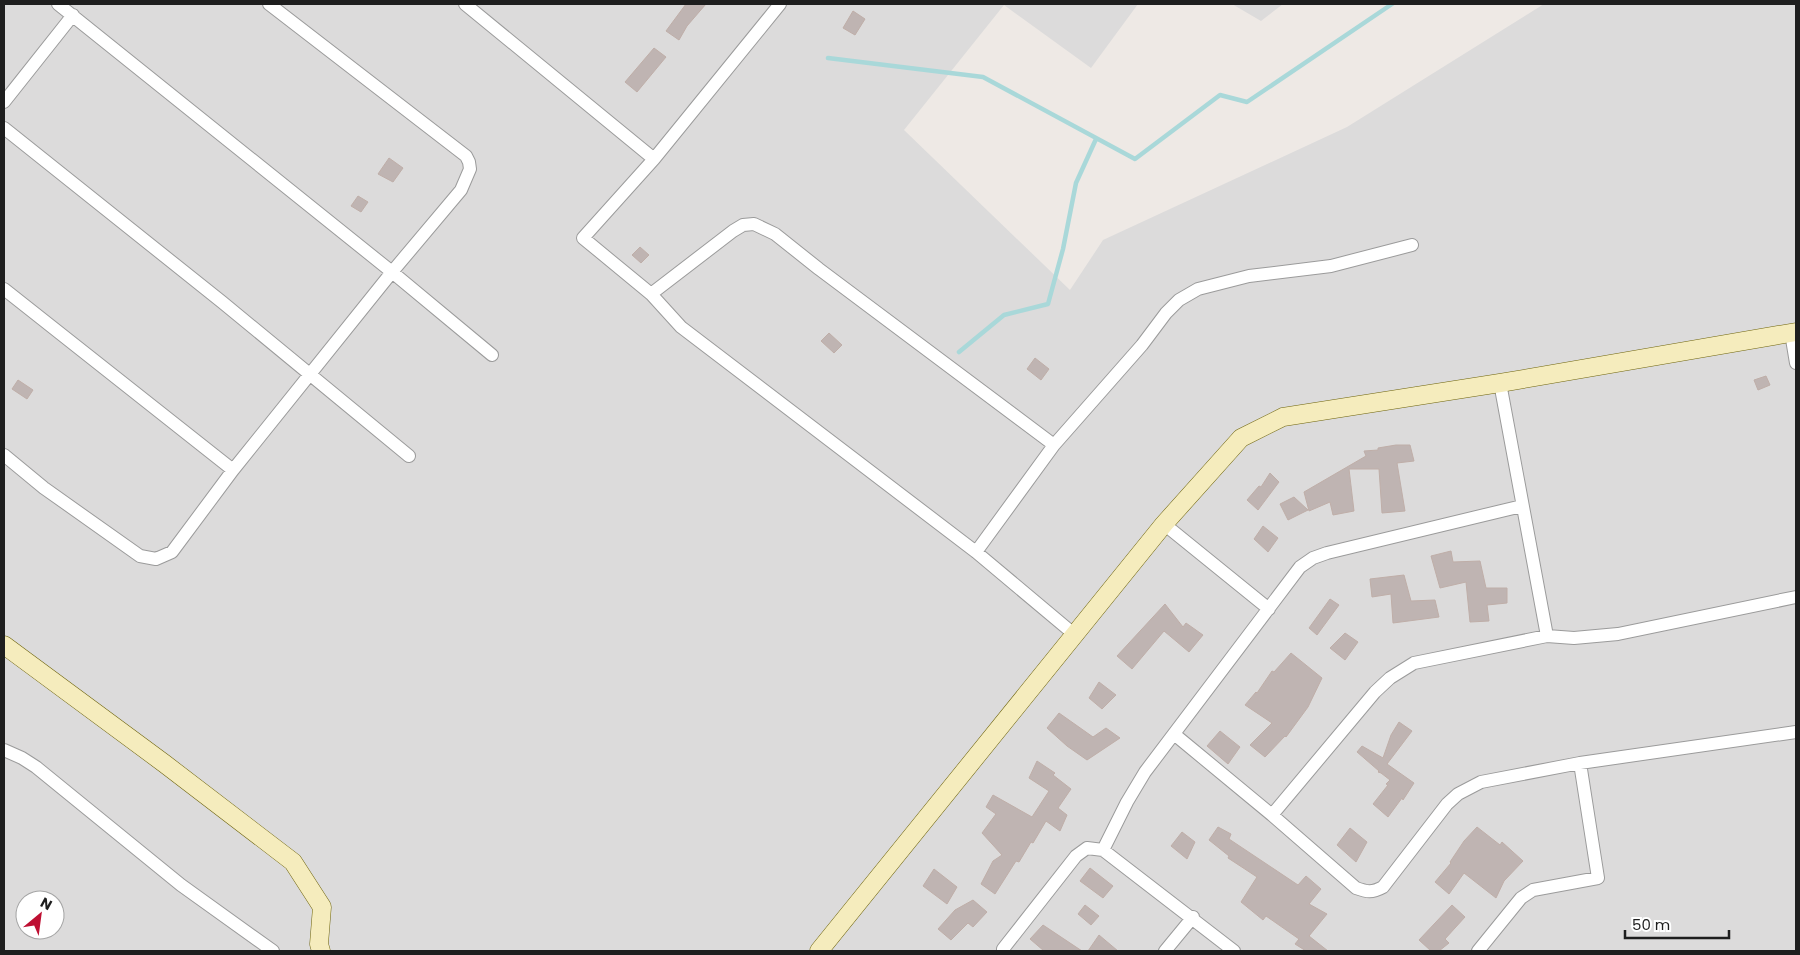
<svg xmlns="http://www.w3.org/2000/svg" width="1800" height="955" font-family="Poppins,sans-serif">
  <rect width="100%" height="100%" fill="#eee9e5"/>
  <path fill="#dcdbdb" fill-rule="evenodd" d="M4,4H1138L1091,68L1004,5L904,130L1070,290L1103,240L1347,127L1544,4H1796V951H4ZM25,900H55V930H25Z
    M1232,4H1283L1261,21Z"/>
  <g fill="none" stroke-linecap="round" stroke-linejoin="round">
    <path stroke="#a9d8d9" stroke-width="4.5" d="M828,58L983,77L1135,159L1220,95L1247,102L1392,4
      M959,352L1004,315L1048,304L1063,249L1076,183L1096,139"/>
  </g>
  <path fill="#bfb4b2" stroke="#bfaea8" d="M686,4H706L687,26L679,40L666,31Z
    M853,11L865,19L855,35L843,28Z
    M654,48L666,57L637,92L625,82Z
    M389,158L403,168L393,182L378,174Z
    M358,196L368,202L361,212L351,206Z
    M640,247L649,255L641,263L632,255Z
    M829,333L842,345L834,353L821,341Z
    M1035,358L1049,369L1041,380L1027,369Z
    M1766,376L1770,385L1758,390L1754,380Z
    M18,380L33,390L27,399L12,389Z
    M1396,445H1410L1414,461L1397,463L1405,511L1382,513L1379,469H1349L1354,511L1333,515L1330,502L1309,511L1304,492L1366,456L1364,451L1378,450V448Z
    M1270,473L1279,482L1258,510L1247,500L1259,486L1261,487Z
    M1294,497L1308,510L1288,520L1280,504Z
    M1263,526L1278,538L1268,552L1254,539Z
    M1451,551L1453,562L1480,561L1486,588H1507V603L1487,605L1489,621L1470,622L1466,582L1440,588L1431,556Z
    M1404,575L1411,601L1435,600L1439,617L1393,623L1391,594L1372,597L1370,579Z
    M1330,599L1339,605L1317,635L1309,628Z
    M1165,604L1183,627L1186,623L1203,635L1189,652L1164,631L1132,669L1117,656Z
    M1345,633L1358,642L1345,660L1330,648Z
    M1291,653L1322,678L1308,707L1286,737L1285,736L1265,757L1250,745L1272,723L1245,705L1256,692L1257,693L1272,671L1274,672Z
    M1099,682L1116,695L1102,709L1089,698Z
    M1059,713L1093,737L1106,728L1120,738L1087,760L1067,746L1047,728Z
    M1399,722L1412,731L1387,764L1414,783L1403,800L1402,798L1388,817L1373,804L1388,785L1386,784L1390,780L1381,773L1378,772L1379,771L1357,752L1362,746L1383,758L1391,735Z
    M1220,731L1240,747L1228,764L1207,746Z
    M1037,761L1055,773L1053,775L1071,789L1058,808L1067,815L1060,831L1046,821L1033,843L1031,842L1019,862L1016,861L995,894L981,884L993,861L1002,855L982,833L996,814L986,807L993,795L1032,817L1049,791L1029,778Z
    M1218,827L1231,834L1229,839L1298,885L1306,876L1321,889L1309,904L1327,914L1309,936L1328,951H1306L1295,944L1299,939L1266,916L1263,920L1241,902L1257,877L1228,858L1229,856L1209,840Z
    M1477,827L1500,845L1502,842L1523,861L1504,881L1496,898L1464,873L1449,894L1435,882L1451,863L1450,862L1464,841Z
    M1350,828L1367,842L1356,862L1337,845Z
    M1182,832L1195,842L1187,859L1171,846Z
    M1090,868L1113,886L1103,898L1080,881Z
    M934,869L957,887L947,904L923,886Z
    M973,900L987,912L973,927L968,923L951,940L938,929L955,910Z
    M1085,905L1099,916L1091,925L1078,914Z
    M1452,905L1465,917L1445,939L1449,943L1439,951H1431L1419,940Z
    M1043,925L1082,951H1044L1030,939Z
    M1099,935L1118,951H1088Z"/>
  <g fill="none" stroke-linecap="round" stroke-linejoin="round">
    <defs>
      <path id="street" d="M58,4L392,272L492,355
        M465,4L654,159
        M780,4L654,159L583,238L651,294L681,327L976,552L1075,635
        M4,102L73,15
        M4,128L222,302L409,456
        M4,289L233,470
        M651,294L733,231L743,225L754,224L775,234L819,269L1054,445
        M1791,333L1796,363
        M1500,383L1547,636L1574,638L1618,634L1796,597
        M4,455L44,488L140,556L156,559L172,552L233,470L392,272L461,190L470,169L469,162L466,156L269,4
        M1164,524L1269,609
        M976,552L1054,445L1142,345L1166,313L1179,300L1198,289L1249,276L1331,266L1412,245
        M1174,734L1272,815L1356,888C1367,892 1372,893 1383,887L1447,804L1458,794L1481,782L1580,763L1796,732
        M4,750L22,758L36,767L181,885L273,951
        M1272,815L1375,692L1390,678L1414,663L1547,636
        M1103,850L1234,951
        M1003,949L1076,856L1087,848L1103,850L1127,802L1145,772L1300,567L1313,558L1327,553L1522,506
        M1165,951L1193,917
        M1478,951L1521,898L1533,890L1598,878L1580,763"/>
      <path id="secondary" d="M4,645L165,764L293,862L322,907L319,944L321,951
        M819,951L1164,524L1241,438L1283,417L1500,383L1796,332"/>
    </defs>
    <use href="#street" stroke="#9b9b9b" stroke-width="14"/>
    <use href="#secondary" stroke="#6e640d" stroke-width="19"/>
    <use href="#street" stroke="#fff" stroke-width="12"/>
    <use href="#secondary" stroke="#f5ecbd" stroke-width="18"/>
  </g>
  <rect width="1800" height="955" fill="none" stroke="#1e1e1e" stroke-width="10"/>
  <g transform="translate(40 915) rotate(29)"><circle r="24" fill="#ffffff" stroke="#a5a5a5"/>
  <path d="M0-4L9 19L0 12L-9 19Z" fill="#be0f32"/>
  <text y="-8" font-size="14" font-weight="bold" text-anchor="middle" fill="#1e1e1e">N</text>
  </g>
  <path d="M1625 930v8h104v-8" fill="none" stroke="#1e1e1e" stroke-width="2.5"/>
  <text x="1632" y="930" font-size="15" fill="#1e1e1e" stroke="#ffffff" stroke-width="4" paint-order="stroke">50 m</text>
</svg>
